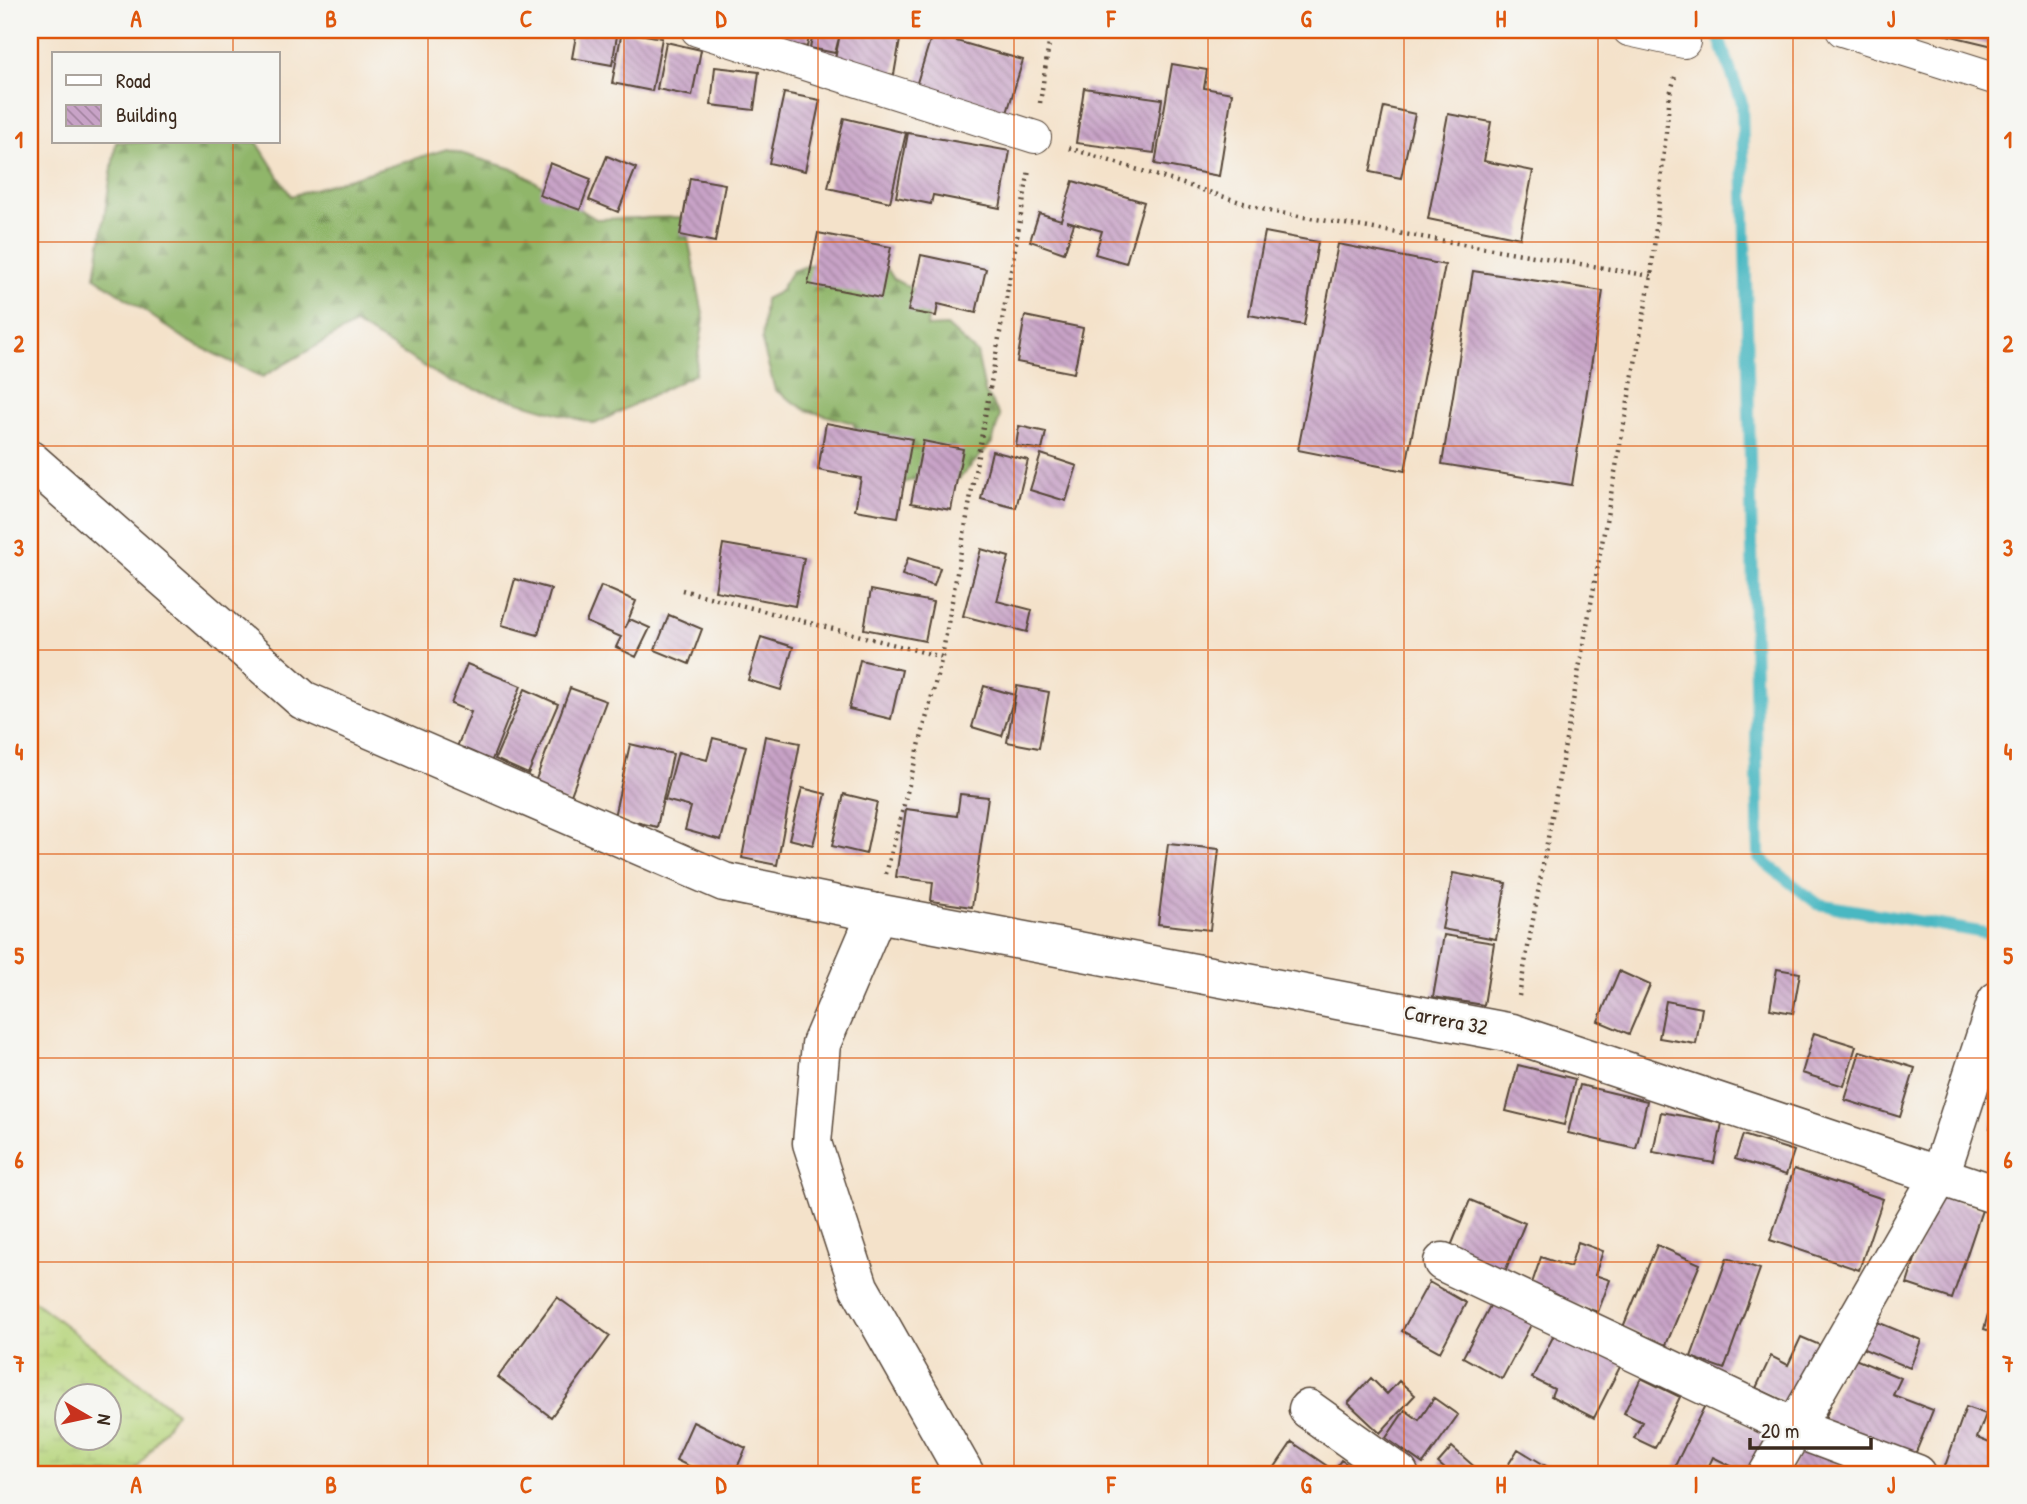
<svg xmlns="http://www.w3.org/2000/svg" width="2027" height="1504" font-family="'Patrick Hand',sans-serif">
  <defs>
    <pattern id="forest-firs" width="22" height="20" patternUnits="userSpaceOnUse" patternTransform="scale(1.75)"><rect width="22" height="20" fill="#90b66b"/><path d="M5 1l3.5 6h-7zM16 11l3.5 6h-7z" fill="#779457"/></pattern>
    <pattern id="wetland-marsh" width="20" height="14" patternUnits="userSpaceOnUse" patternTransform="scale(1.75)"><rect width="20" height="14" fill="#b6d47b"/><path d="M1 5h8M5 5V1M11 12h8M15 12V8" fill="none" stroke="#9db66a"/></pattern>
    <pattern id="building-back-hatch" width="6" height="6" patternUnits="userSpaceOnUse" patternTransform="scale(1.75)"><rect width="6" height="6" fill="#c8a3c7"/><path d="M-1 5l2 2M0 0l6 6M5-1l2 2" fill="none" stroke="#a485a1"/></pattern>
  </defs>
  <rect width="100%" height="100%" fill="#f6f6f2"/>
  <filter id="ink" filterUnits="userSpaceOnUse"><feTurbulence type="fractalNoise" baseFrequency=".0143" numOctaves="2"/><feDisplacementMap in="SourceGraphic" scale="14" xChannelSelector="R" yChannelSelector="G"/><feConvolveMatrix kernelMatrix="1 2 1 2 8 2 1 2 1" color-interpolation-filters="sRGB"/></filter>
  <filter id="wash" filterUnits="userSpaceOnUse"><feTurbulence type="fractalNoise" baseFrequency=".00686" numOctaves="4" result="noise"/><feDisplacementMap in="SourceGraphic" scale="28" xChannelSelector="R" yChannelSelector="G"/><feGaussianBlur stdDeviation="1.57" result="paint"/><feColorMatrix in="noise" values="0 0 0 0 0 0 0 0 0 0 0 0 0 0 0 0 0 1.4 0 .05"/><feComposite in="paint" operator="in"/></filter>
  <g filter="url(#wash)">
    <rect width="100%" height="100%" fill="#f4e2ca"/>
    <path fill="url(#forest-firs)" stroke="#667044" stroke-width="2" d="M116,142H257L291,196L447,149L516,170L596,219L684,217L704,319L695,374L595,424L450,382L355,324L262,377L188,341L95,277Z
      M813,264H884L894,279L921,294L929,307L927,327L947,326L977,353L985,392L1000,416L992,443L959,479H917L886,487L865,458L853,423L806,410L775,390L762,342L765,299L779,292L792,271Z"/>
    <path fill="url(#wetland-marsh)" stroke="#787f4c" stroke-width="2" fill-rule="evenodd" d="M30,1298L176,1412L134,1474H30ZM66,1396H108V1438H66Z"/>
    <g fill="none" stroke-linecap="round" stroke-linejoin="round">
      <path stroke="#49b8c2" stroke-width="12" d="M1716,30L1742,103L1759,858L1818,904L1997,935"/>
    </g>
    <g id="blocks">
      <path fill="url(#building-back-hatch)" d="M577,30H618L612,65L572,58Z
        M773,30H810L807,47L771,40Z
        M814,30H876L901,34L894,75L834,64L840,34L835,53L810,48Z
        M1936,30H1997V47L1935,32Z
        M622,31L662,38L652,91L612,83Z
        M932,34L1023,60L1007,113L916,86Z
        M666,42L701,50L692,96L657,89Z
        M1172,64L1207,70L1204,88L1232,93L1219,176L1155,164Z
        M715,67L759,72L754,110L711,105Z
        M1084,88L1162,99L1154,153L1076,143Z
        M784,93L820,100L805,171L769,163Z
        M1384,107L1415,114L1401,178L1370,172Z
        M1448,114L1491,122L1484,161L1533,171L1520,238L1428,219Z
        M844,118L906,133L890,202L828,188Z
        M908,133L1010,151L1000,208L933,195L931,204L896,197Z
        M607,156L636,168L618,212L589,200Z
        M550,163L591,179L580,210L539,195Z
        M690,178L725,184L715,242L680,235Z
        M1073,181L1144,202L1126,263L1095,254L1102,231L1067,221L1074,224L1064,253L1030,241L1039,213L1061,220Z
        M1265,232L1318,242L1304,325L1249,315Z
        M818,233L891,247L881,298L808,284Z
        M1338,244L1445,265L1405,471L1298,450Z
        M921,255L986,269L976,313L938,304L936,316L908,311Z
        M1473,271L1603,291L1572,485L1442,464Z
        M1025,316L1083,328L1074,373L1017,362Z
        M826,423L912,439L898,517L855,510L861,478L818,470Z
        M1019,426L1046,432L1042,450L1016,446Z
        M923,441L963,449L951,510L911,503Z
        M992,451L1028,460L1016,508L981,499Z
        M1041,454L1077,466L1066,501L1030,490Z
        M723,544L804,558L795,606L715,591Z
        M981,549L1009,557L997,601L1032,610L1027,632L963,616Z
        M908,558L940,568L934,586L902,575Z
        M515,579L551,589L538,635L502,625Z
        M601,586L636,601L625,628L630,619L650,628L636,657L616,647L621,637L586,622Z
        M871,590L933,602L925,641L864,629Z
        M669,615L702,629L689,664L655,650Z
        M761,637L793,647L781,690L748,680Z
        M860,660L902,670L891,719L849,709Z
        M467,664L521,686L488,770L453,757L471,712L451,704Z
        M984,686L1015,695L1002,736L972,727Z
        M1017,686L1049,692L1039,748L1007,742Z
        M570,688L606,701L568,803L532,790Z
        M525,689L558,704L528,774L495,759Z
        M765,736L800,743L777,865L742,858Z
        M713,738L746,746L721,840L685,830L691,807L665,800L678,752L707,760Z
        M630,744L673,754L657,827L614,817Z
        M802,788L826,794L813,845L789,839Z
        M844,794L877,802L866,854L832,846Z
        M960,794L988,797L972,907L931,901L933,882L896,877L906,809L957,816Z
        M1168,844L1219,849L1210,930L1158,924Z
        M1453,873L1506,883L1496,939L1442,929Z
        M1444,935L1494,943L1484,1005L1433,997Z
        M1777,969L1800,973L1793,1013L1770,1009Z
        M1619,971L1650,985L1629,1034L1598,1021Z
        M1666,1001L1702,1008L1696,1044L1659,1038Z
        M1814,1033L1856,1046L1844,1086L1802,1073Z
        M1860,1051L1915,1068L1900,1117L1845,1100Z
        M1518,1065L1575,1079L1564,1125L1506,1111Z
        M1580,1085L1647,1101L1636,1149L1568,1133Z
        M1997,1104V1130L1990,1128Z
        M1661,1112L1722,1123L1714,1163L1653,1152Z
        M1743,1135L1794,1151L1786,1175L1735,1159Z
        M1794,1169L1883,1199L1859,1270L1770,1240Z
        M1936,1194L1982,1210L1952,1299L1907,1284Z
        M1470,1200L1525,1223L1504,1274L1449,1251Z
        M1578,1242L1603,1251L1595,1275L1610,1280L1598,1312L1530,1289L1541,1257L1570,1267Z
        M1657,1245L1700,1264L1666,1345L1623,1327Z
        M1727,1258L1760,1269L1724,1369L1691,1357Z
        M1429,1282L1466,1303L1440,1352L1402,1331Z
        M1996,1283H1997V1333L1984,1329Z
        M557,1297L610,1336L551,1417L498,1377Z
        M1492,1302L1532,1323L1502,1379L1463,1357Z
        M1870,1319L1921,1340L1910,1368L1859,1347Z
        M1557,1329L1622,1363L1594,1418L1551,1396L1554,1389L1532,1378Z
        M1801,1337L1822,1346L1795,1406L1756,1388L1771,1356L1788,1365Z
        M1850,1357L1901,1378L1893,1395L1933,1410L1914,1457L1824,1421Z
        M1371,1378L1387,1394L1399,1381L1415,1395L1380,1433L1348,1403Z
        M1641,1378L1680,1397L1655,1448L1634,1438L1642,1422L1624,1413Z
        M1434,1398L1458,1415L1423,1464L1386,1438L1405,1410L1419,1420Z
        M1705,1405L1771,1438L1753,1474H1729L1733,1467L1713,1457L1705,1474H1671Z
        M1966,1407L1986,1414L1977,1438L1997,1446V1474H1957L1944,1469Z
        M693,1422L746,1448L734,1474H705L676,1460Z
        M1292,1442L1330,1468L1326,1474H1286L1275,1467Z
        M1805,1444L1858,1474H1788Z
        M1452,1447L1477,1469L1473,1474H1451L1438,1463Z
        M1518,1449L1546,1466L1540,1474H1512L1505,1470Z
        M1341,1460L1356,1470L1353,1474H1332Z"/>
    </g>
  </g>
  <g filter="url(#ink)">
    <use href="#blocks" fill-opacity="0" stroke="#574638" stroke-width="2"/>
    <g fill="none" stroke-linecap="round" stroke-linejoin="round">
      <defs>
        <path id="pedestrian" d="M697,30L1035,137
          M1629,30L1684,42
          M1842,30L1997,79"/>
        <path id="minor" d="M877,913L821,1044L812,1143L859,1287L965,1474
          M1443,1262L1795,1428L1917,1474
          M1308,1409L1399,1474
          M1768,1474L1940,1175L1997,1001"/>
        <path id="secondary" d="M30,460L303,700L724,882L877,913L1512,1033L1997,1195"/>
      </defs>
      <use href="#pedestrian" stroke="#574638" stroke-width="34"/>
      <use href="#minor" stroke="#574638" stroke-width="41"/>
      <use href="#secondary" stroke="#574638" stroke-width="41"/>
      <path stroke="#574638" stroke-width="4.5" stroke-dasharray="2 5" stroke-linecap="butt" d="M1040,103L1051,30
        M1069,148L1269,211L1651,276
        M682,590L942,657
        M886,874L942,657L1029,170
        M1519,996L1651,276L1670,94L1675,77"/>
      <use href="#pedestrian" stroke="#fff" stroke-width="32"/>
      <use href="#minor" stroke="#fff" stroke-width="38"/>
      <use href="#secondary" stroke="#fff" stroke-width="38"/>
    </g>
  </g>
  <path fill="none" stroke="#df570d" stroke-width="2" stroke-opacity="0.55" d="M233,30V54M428,30V1474M624,30V1474M818,30V1474M1014,30V1474M1208,30V1474M1404,30V1474M1598,30V1474M1793,30V1474M233,142V1474M30,242H1997M30,446H1997M30,650H1997M30,854H1997M30,1058H1997M30,1262H1997"/>
  <g text-anchor="middle" stroke-width="5" stroke-linejoin="round" paint-order="stroke">
    <g font-size="21" fill="#3b2a1e" stroke="#f6f6f2">
      <text transform="translate(1446 1020) rotate(11)" y="7">Carrera 32</text>
    </g>
  </g>
  <rect width="2027" height="1504" fill="none" stroke="#f6f6f2" stroke-width="77"/>
  <rect x="52" y="52" width="228" height="91" fill="#f6f6f2" stroke="#aba49d" stroke-width="2"/>
  <rect x="66" y="75" width="35" height="10" fill="#ffffff" stroke="#aba49d" stroke-width="2"/>
  <text x="116" y="88" font-size="21" fill="#3b2a1e">Road</text>
  <rect x="66" y="105" width="35" height="21" fill="url(#building-back-hatch)" stroke="#aba49d" stroke-width="2"/>
  <text x="116" y="122" font-size="21" fill="#3b2a1e">Building</text>
  <g transform="translate(88 1417) rotate(99)"><circle r="33" fill="#f6f6f2" stroke="#aba49d" stroke-width="2"/>
  <path d="M0-5L12 26L0 18L-12 26Z" fill="#c8321e"/>
  <text y="-10" font-size="19" font-weight="bold" text-anchor="middle" fill="#3b2a1e">N</text>
  </g>
  <path d="M1750 1438v10h121v-10" fill="none" stroke="#3b2a1e" stroke-width="3.5"/>
  <text x="1761" y="1438" font-size="21" fill="#3b2a1e" stroke="#f6f6f2" stroke-width="5" paint-order="stroke">20 m</text>
  <rect x="38" y="38" width="1950" height="1428" fill="none" stroke="#df570d" stroke-width="2.5"/>
  <g font-size="23" text-anchor="middle" font-weight="bold" fill="#df570d">
    <text x="136" y="27">A</text>
    <text x="331" y="27">B</text>
    <text x="526" y="27">C</text>
    <text x="721" y="27">D</text>
    <text x="916" y="27">E</text>
    <text x="1111" y="27">F</text>
    <text x="1306" y="27">G</text>
    <text x="1501" y="27">H</text>
    <text x="1696" y="27">I</text>
    <text x="1891" y="27">J</text>
    <text x="19" y="148">1</text>
    <text x="2008" y="148">1</text>
    <text x="19" y="352">2</text>
    <text x="2008" y="352">2</text>
    <text x="19" y="556">3</text>
    <text x="2008" y="556">3</text>
    <text x="19" y="760">4</text>
    <text x="2008" y="760">4</text>
    <text x="19" y="964">5</text>
    <text x="2008" y="964">5</text>
    <text x="19" y="1168">6</text>
    <text x="2008" y="1168">6</text>
    <text x="19" y="1372">7</text>
    <text x="2008" y="1372">7</text>
    <text x="136" y="1493">A</text>
    <text x="331" y="1493">B</text>
    <text x="526" y="1493">C</text>
    <text x="721" y="1493">D</text>
    <text x="916" y="1493">E</text>
    <text x="1111" y="1493">F</text>
    <text x="1306" y="1493">G</text>
    <text x="1501" y="1493">H</text>
    <text x="1696" y="1493">I</text>
    <text x="1891" y="1493">J</text>
  </g>
</svg>
